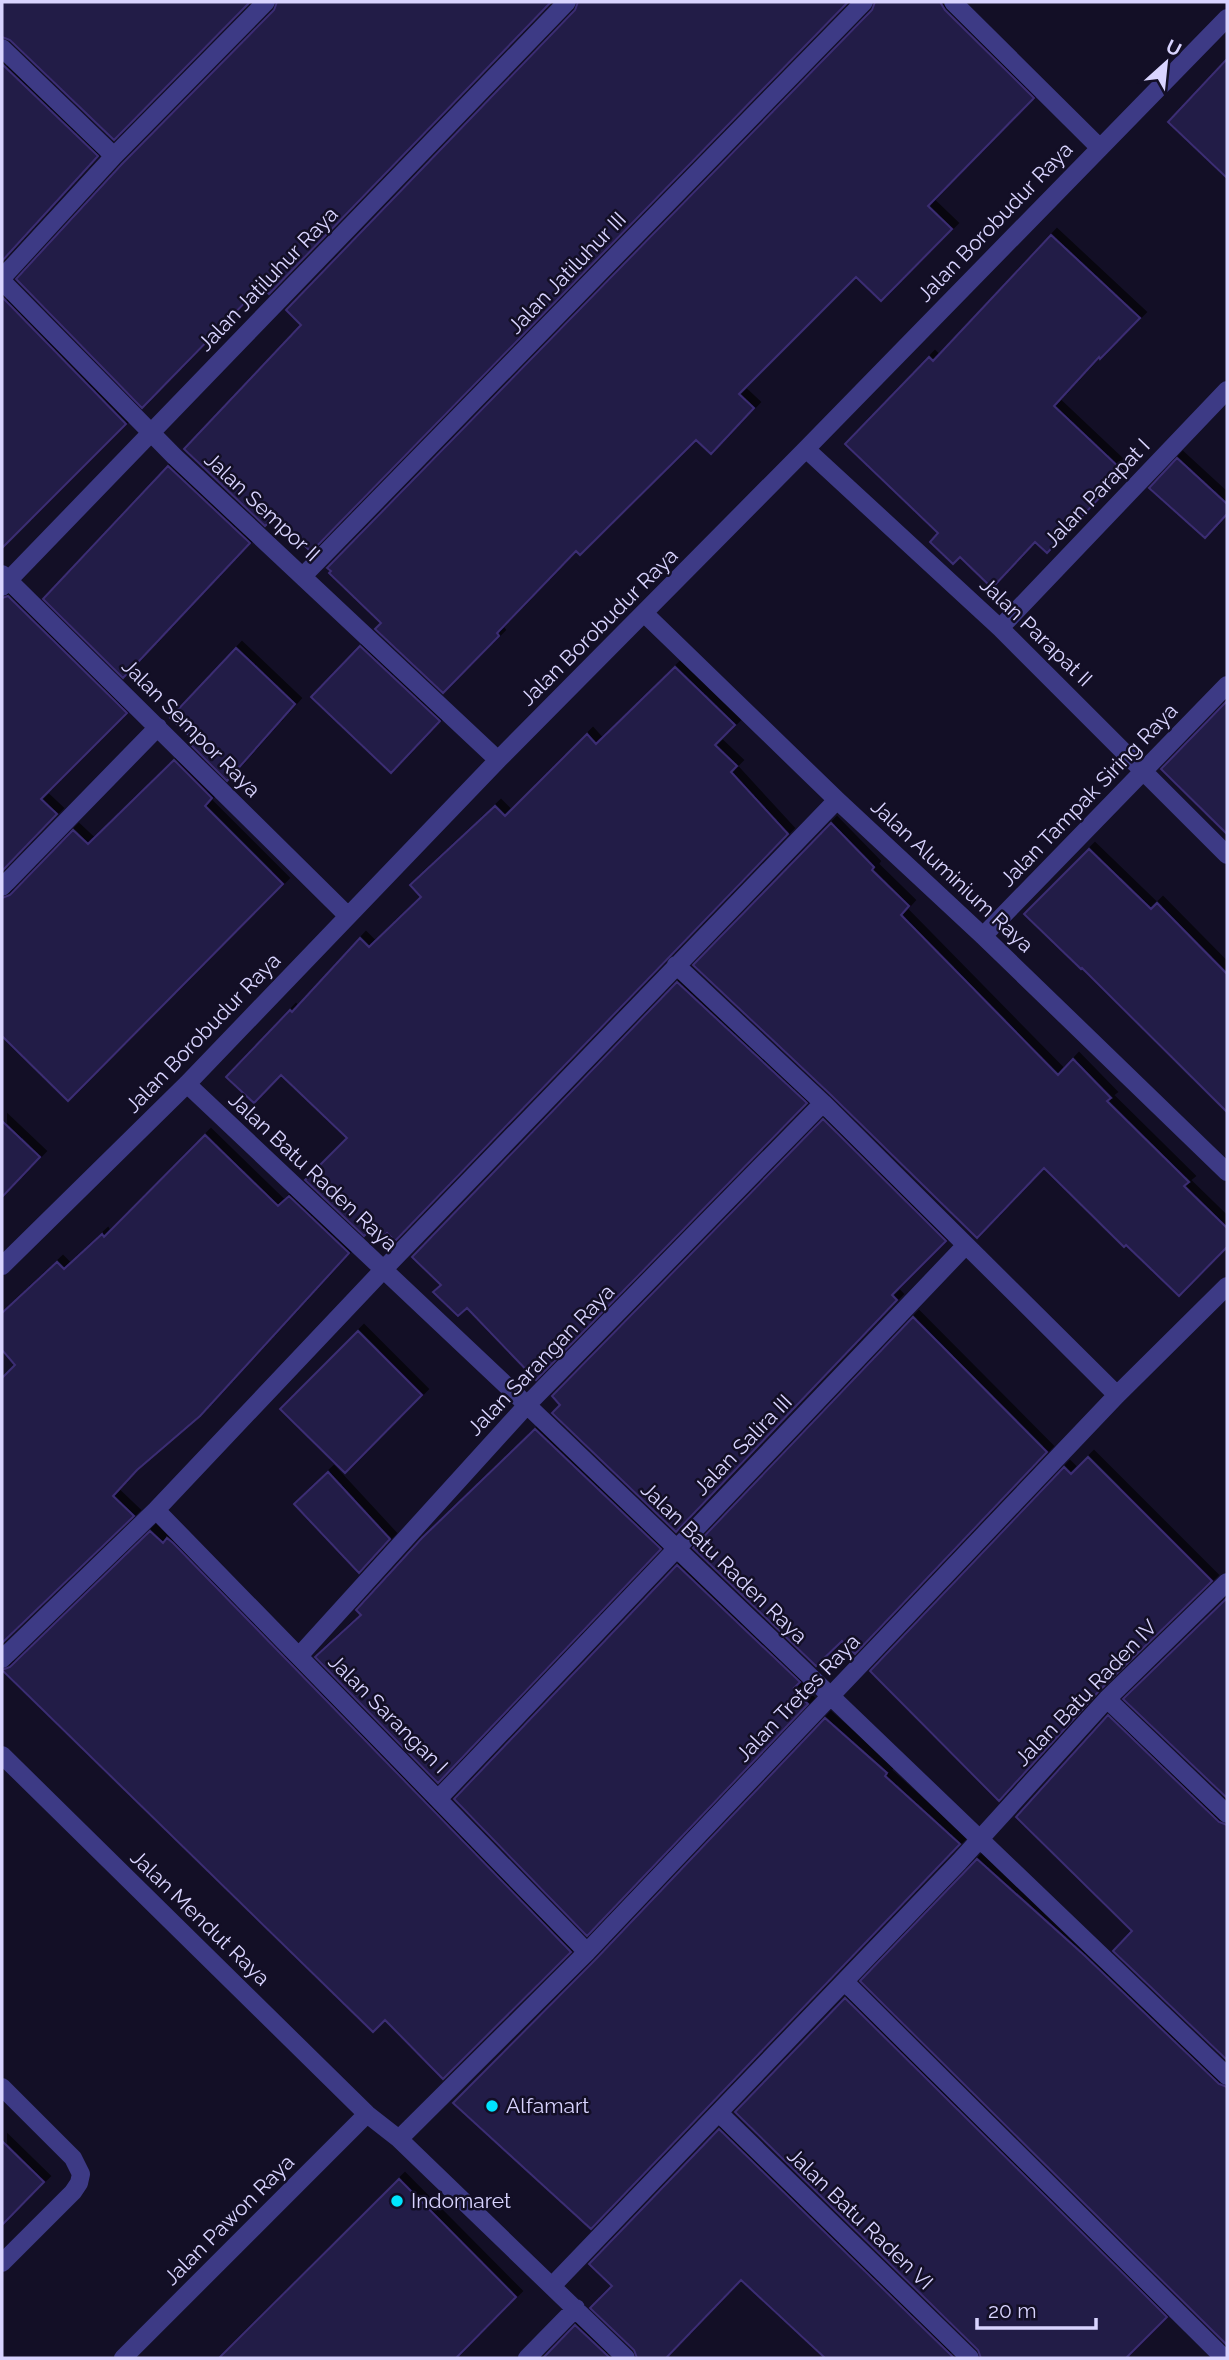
<svg xmlns="http://www.w3.org/2000/svg" width="1229" height="2360" font-family="Raleway,sans-serif">
  <defs>
    <filter id="shadow"><feDropShadow dx="6" dy="-6" stdDeviation="0" flood-color="#0009"/></filter>
  </defs>
  <rect width="100%" height="100%" fill="#130f26"/>
  <path fill="#241b47" stroke="#3b2d73" stroke-width="2" filter="url(#shadow)" d="M2,2H250L114,140L10,40L2,37Z
    M277,2H551L269,294L261,286L142,408L16,279L122,164L274,10Z
    M578,2H848L311,552L275,516L265,526L184,449L301,325L286,310L575,10Z
    M875,2H940L945,10L1034,98L928,206L952,229L881,301L856,277L739,394L754,408L711,454L696,440L580,555L576,551L497,633L499,636L443,693L375,629L381,623L329,573L331,571L327,568L872,10Z
    M1227,59V178L1168,122Z
    M2,64L98,156L2,261Z
    M1051,235L1140,318L1100,359L1099,357L1054,406L1124,472L1047,553L1035,542L992,588L960,557L953,564L930,542L938,533L845,444L929,357L933,361Z
    M2,297L126,424L2,548Z
    M1177,458L1227,504V514L1205,538L1149,488Z
    M168,466L250,543L123,678L43,599Z
    M8,596L127,713L41,799L57,814L2,871V598Z
    M360,646L440,721L391,773L311,697Z
    M236,648L295,704L227,781L190,744L194,740L170,718Z
    M675,667L735,725L715,745L737,766L731,772L788,834L395,1241L387,1233L383,1237L373,1227L364,1236L305,1180L347,1138L281,1075L254,1103L226,1077L290,1010L292,1012L360,938L369,947L421,897L410,885L495,806L505,816L587,734L596,744Z
    M1227,701V834L1161,769Z
    M174,760L212,798L205,806L283,884L68,1101L2,1036V898L10,895L73,830L88,844Z
    M831,823L874,867L872,870L909,906L901,915L1058,1075L1073,1059L1111,1098L1107,1101L1189,1182L1184,1186L1227,1228V1247L1179,1296L1126,1245L1124,1247L1044,1168L977,1238L831,1095L693,965Z
    M1089,849L1151,909L1157,903L1227,974V1112L1082,968L1081,969L1024,914Z
    M677,982L807,1103L536,1380L467,1308L458,1316L433,1292L441,1285L412,1257Z
    M823,1119L946,1241L892,1295L897,1300L676,1532L552,1413L560,1405L552,1396Z
    M2,1121L40,1157L2,1197Z
    M205,1135L278,1206L289,1196L349,1253L200,1416L137,1470L113,1496L134,1516L2,1643V1378L15,1365L2,1350V1313L57,1262L64,1269L102,1234L104,1237Z
    M913,1317L1047,1452L855,1654L842,1641L816,1666L693,1548Z
    M358,1331L422,1395L345,1473L280,1409Z
    M535,1429L661,1549L438,1783L315,1657L361,1615L356,1610L422,1538Z
    M1088,1457L1212,1581L1099,1691L999,1801L870,1671L1064,1467L1071,1474Z
    M328,1472L390,1539L359,1573L294,1504Z
    M150,1531L163,1543L167,1538L173,1543L571,1952L443,2079L385,2020L373,2032L2,1670L10,1667Z
    M677,1565L800,1682L794,1688L798,1691L796,1693L808,1704L587,1936L454,1799Z
    M1227,1598V1798L1123,1699Z
    M1108,1715L1219,1822L1227,1825V2060L1113,1951L1132,1931L1016,1817Z
    M825,1718L887,1773L885,1776L960,1844L591,2229L453,2103L595,1960Z
    M977,1859L1084,1955L1219,2084L1227,2087V2345L860,1981Z
    M845,1998L1167,2317L1126,2358H981L978,2350L735,2112Z
    M719,2129L954,2358H825L741,2280L666,2358H637L634,2350L590,2308L612,2286L589,2264Z
    M2,2141L44,2182L2,2225Z
    M399,2179L516,2297L456,2358H219Z
    M575,2325L610,2358H543Z"/>
  <g fill="none" stroke-linecap="round" stroke-linejoin="round">
    <path stroke="#3d3a85" stroke-width="18" d="M953,2L1099,147
      M2,48L114,156
      M2,278L114,156L266,2
      M2,281L174,456L498,760
      M806,449L1000,628L1227,855
      M2,574L348,916
      M303,576L864,2
      M2,587L567,2
      M644,613L837,800L983,936L1227,1172
      M1000,628L1227,390
      M2,887L158,727
      M983,936L1227,685
      M676,965L823,1103L1117,1395
      M187,1084L527,1405L1227,2076
      M2,1266L187,1084L498,760L806,449L1227,18
      M156,1510L587,1952
      M299,1656L527,1405L823,1103
      M2,1659L156,1510L383,1270L837,800
      M1107,1699L1227,1814
      M2,1755L367,2114L399,2139L626,2358
      M439,1798L966,1245
      M845,1982L1224,2358
      M2,2087L73,2158L81,2174L79,2183L73,2192L2,2263
      M719,2113L970,2358
      M399,2139L587,1952L1117,1395L1227,1286
      M552,2286L959,1862L1107,1699L1227,1582
      M123,2358L367,2114
      M527,2358L576,2308"/>
  </g>
  <g fill="#00e5ff" stroke="#130f26" stroke-width="2.5">
    <circle cx="492" cy="2106" r="7"/>
    <circle cx="397" cy="2201" r="7"/>
  </g>
  <g text-anchor="middle" stroke-width="5" stroke-linejoin="round" paint-order="stroke">
    <g font-size="21" fill="#d9d4ff" stroke="#130f26">
      <text transform="translate(995 222) rotate(-46)" y="7">Jalan Borobudur Raya</text>
      <text transform="translate(567 273) rotate(-46)" y="7">Jalan Jatiluhur III</text>
      <text transform="translate(268 279) rotate(-46)" y="7">Jalan Jatiluhur Raya</text>
      <text transform="translate(1097 493) rotate(-46)" y="7">Jalan Parapat I</text>
      <text transform="translate(262 507) rotate(43)" y="7">Jalan Sempor II</text>
      <text transform="translate(599 627) rotate(-45)" y="7">Jalan Borobudur Raya</text>
      <text transform="translate(1036 632) rotate(44)" y="7">Jalan Parapat II</text>
      <text transform="translate(191 728) rotate(45)" y="7">Jalan Sempor Raya</text>
      <text transform="translate(1089 795) rotate(-46)" y="7">Jalan Tampak Siring Raya</text>
      <text transform="translate(952 876) rotate(43)" y="7">Jalan Aluminium Raya</text>
      <text transform="translate(203 1033) rotate(-46)" y="7">Jalan Borobudur Raya</text>
      <text transform="translate(313 1172) rotate(43)" y="7">Jalan Batu Raden Raya</text>
      <text transform="translate(541 1360) rotate(-46)" y="7">Jalan Sarangan Raya</text>
      <text transform="translate(743 1445) rotate(-46)" y="7">Jalan Salira III</text>
      <text transform="translate(724 1563) rotate(44)" y="7">Jalan Batu Raden Raya</text>
      <text transform="translate(1086 1693) rotate(-46)" y="7">Jalan Batu Raden IV</text>
      <text transform="translate(798 1698) rotate(-46)" y="7">Jalan Tretes Raya</text>
      <text transform="translate(388 1714) rotate(45)" y="7">Jalan Sarangan I</text>
      <text transform="translate(200 1918) rotate(44)" y="7">Jalan Mendut Raya</text>
      <text transform="translate(860 2219) rotate(44)" y="7">Jalan Batu Raden VI</text>
      <text transform="translate(229 2220) rotate(-45)" y="7">Jalan Pawon Raya</text>
    </g>
    <g font-size="21" fill="#d9d4ff" stroke="#130f26" text-anchor="start">
      <text x="506" y="2113">Alfamart</text>
      <text x="411" y="2208">Indomaret</text>
    </g>
  </g>
  <rect width="1229" height="2360" fill="none" stroke="#d9d4ff" stroke-width="7"/>
  <g transform="translate(1166 63) rotate(27)" stroke="#130f26" stroke-width="5" paint-order="stroke">
  <path d="M0-5L12 26L0 18L-12 26Z" fill="#d9d4ff"/>
  <text y="-10" font-size="19" font-weight="bold" text-anchor="middle" fill="#d9d4ff">U</text>
  </g>
  <path d="M977 2318v10h119v-10" fill="none" stroke="#d9d4ff" stroke-width="3.5"/>
  <text x="988" y="2318" font-size="21" fill="#d9d4ff" stroke="#130f26" stroke-width="5" paint-order="stroke">20 m</text>
</svg>
